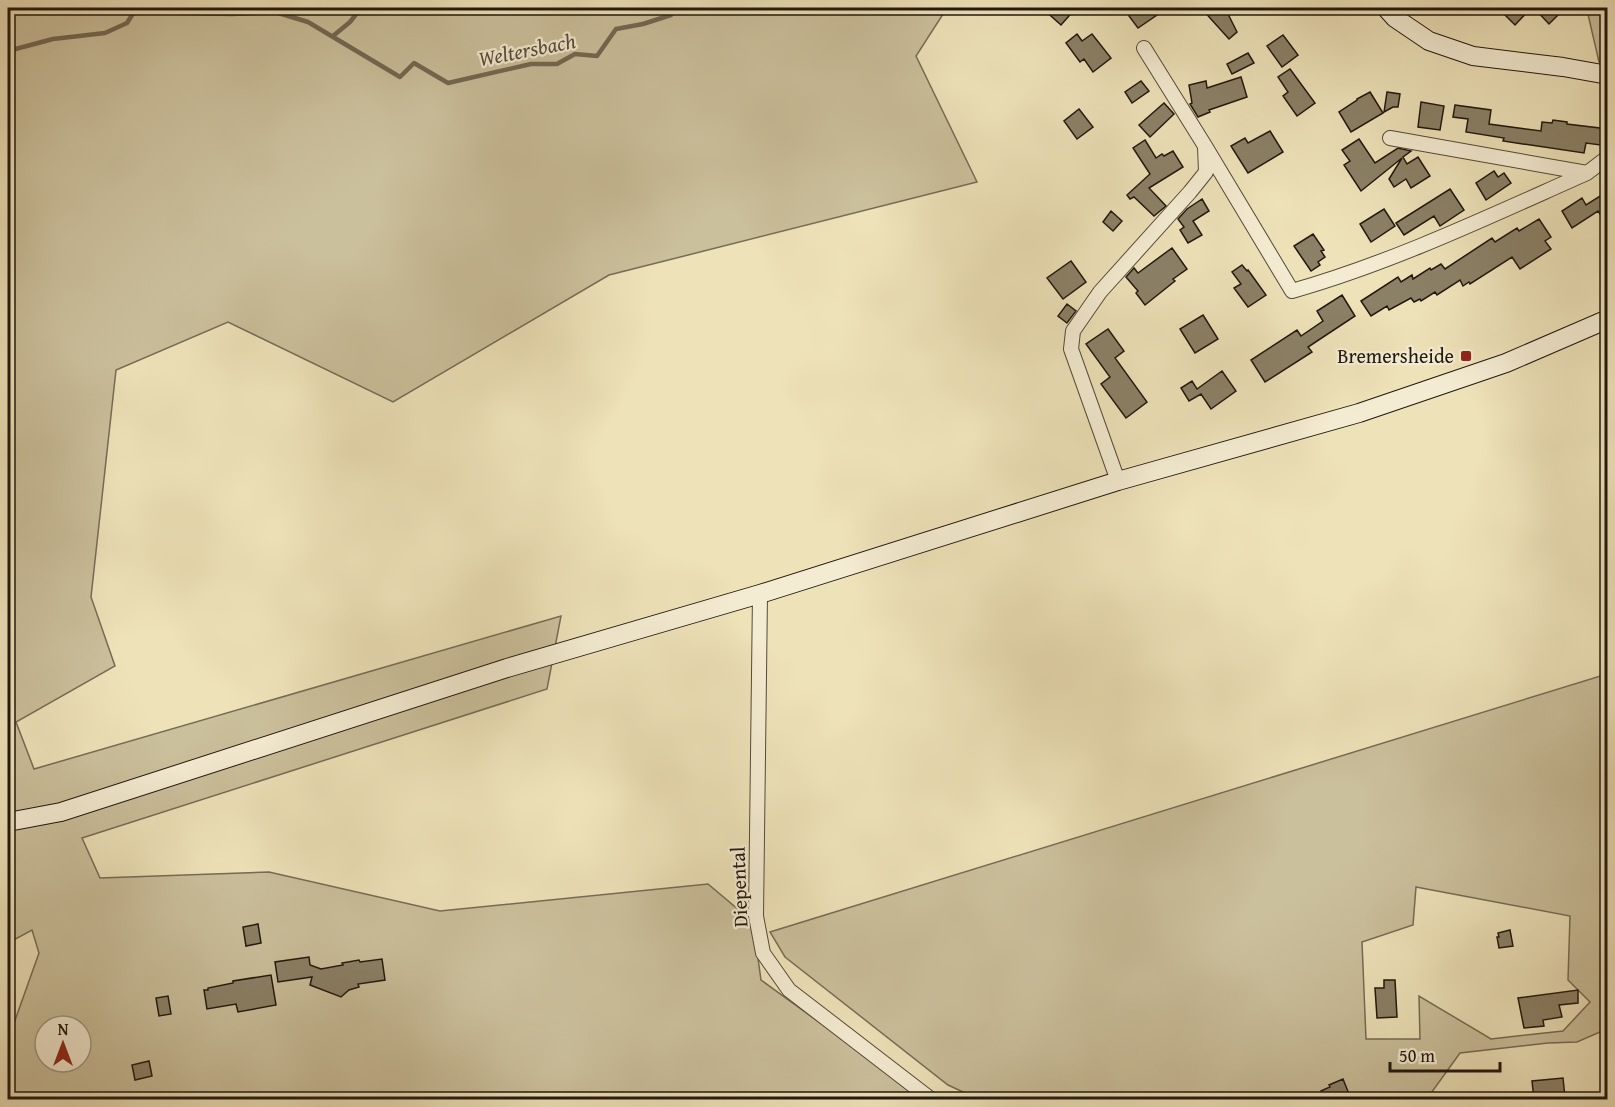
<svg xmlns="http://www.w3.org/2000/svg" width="1615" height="1107" font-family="'Gentium Book Plus',serif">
  <rect width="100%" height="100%" fill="#eee2b9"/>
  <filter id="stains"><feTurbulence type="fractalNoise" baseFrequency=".00333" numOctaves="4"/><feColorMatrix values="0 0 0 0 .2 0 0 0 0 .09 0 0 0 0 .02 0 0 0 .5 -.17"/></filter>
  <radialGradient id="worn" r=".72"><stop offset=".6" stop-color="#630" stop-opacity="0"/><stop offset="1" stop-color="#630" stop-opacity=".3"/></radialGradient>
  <path fill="#cbc09c" stroke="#766c55" stroke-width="1.5" fill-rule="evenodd" d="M8,8H947L916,56L977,182L609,275L393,402L228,322L116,370L91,597L115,666L16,722L34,769L561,616L547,689L82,838L100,878L269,872L440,911L708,884L753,922L761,980L925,1099L691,1100L653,1093V1100L8,1099V1040L39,953L32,930L8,943ZM45,1026H81V1062H45Z
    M1594,8H1607V64L1599,62L1587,10Z
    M1607,674V1029L1577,1042L1548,1043L1460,1053L1429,1096L1424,1099H978L948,1085L785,957L770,932ZM1416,887L1570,916L1568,980L1590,1002L1563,1031L1491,1039L1419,996L1420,1039H1366L1362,942L1413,925Z"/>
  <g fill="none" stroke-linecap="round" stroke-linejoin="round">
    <path stroke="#726852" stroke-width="4.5" d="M333,36L350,22L361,8
      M8,51L53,39L105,33L127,23L134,12L232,14L275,12L308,22L400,77L414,63L448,83L531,64H557L575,54L597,56L616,29L643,24L671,15L678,8"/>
  </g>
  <path fill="#8b8167" stroke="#20180e" stroke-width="1.5" d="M1042,8H1076L1061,25Z
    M1123,8H1152L1157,15L1138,28Z
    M1201,8H1220L1224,12L1226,10L1237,32L1229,39Z
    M1498,8H1531L1515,25Z
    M1534,8H1553L1559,14L1549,24Z
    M1077,34L1082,41L1092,34L1111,58L1093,72L1084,59L1080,62L1066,43Z
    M1283,35L1298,55L1282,67L1267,46Z
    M1248,53L1254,63L1232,74L1227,64Z
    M1290,69L1315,103L1297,116L1283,96L1288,92L1278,77Z
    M1241,77L1247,97L1209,110L1210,112L1198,117L1190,104L1192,103L1189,85L1206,81L1207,88Z
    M1141,81L1149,91L1132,103L1125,92Z
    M1370,92L1383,113L1351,132L1339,112L1357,100V99Z
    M1387,92L1400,94L1398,107H1393L1384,112Z
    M1421,102L1444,106L1440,130L1418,127Z
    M1164,103L1174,114L1150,137L1139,125Z
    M1455,105L1491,110L1489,124L1541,131L1542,122L1552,123L1553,120L1567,122V124L1608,129V146L1586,143L1584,153L1503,141L1504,138L1466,132L1468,119L1453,117Z
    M1079,109L1093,127L1077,139L1064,121Z
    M1270,131L1283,152L1248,173L1231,146L1245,138L1248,143Z
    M1359,139L1375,163L1398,148L1411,151L1403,157L1407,164L1418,157L1430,176L1411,188L1406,179L1394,187L1389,179L1402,158L1361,191L1344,165L1350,161L1342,150Z
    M1145,140L1156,158L1162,154L1164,156L1173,151L1183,167L1149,188L1166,206L1154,216L1134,197L1130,199L1127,195L1150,174L1133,148Z
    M1494,171L1498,177L1504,173L1511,183L1486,200L1476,183Z
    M1450,189L1464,210L1440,226L1434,216L1404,235L1396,223Z
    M1608,191V226L1598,211L1572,228L1562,211L1582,198L1586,205Z
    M1202,199L1209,211L1193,221L1202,235L1188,243L1180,230L1184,227L1178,219L1187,209Z
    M1384,209L1395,226L1371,242L1360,224Z
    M1111,211L1122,221L1113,231L1103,222Z
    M1539,219L1551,237L1545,241L1551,249L1520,269L1512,257L1470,284L1469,282L1463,286L1460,280L1437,295L1435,292L1421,301L1420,299L1414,302L1411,298L1389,310L1387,306L1371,316L1361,301L1398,277L1401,282L1412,275L1413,279L1430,268L1431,270L1441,264L1445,269L1492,238L1495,242L1517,228L1519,231Z
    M1313,234L1324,250L1321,251L1325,257L1318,262L1320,265L1311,271L1294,246Z
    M1172,248L1187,269L1173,279L1175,281L1145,305L1136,293L1138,291L1126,277L1134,268L1138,273Z
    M1071,261L1086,282L1063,299L1047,278Z
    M1242,265L1247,271L1248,270L1266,295L1248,307L1234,288L1241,284L1232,272Z
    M1342,295L1355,316L1308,347L1312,352L1265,382L1251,360L1297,330L1301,336L1323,321L1317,311Z
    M1067,304L1076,311L1067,323L1058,316Z
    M1203,315L1218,339L1195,353L1180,329Z
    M1108,329L1124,351L1115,358L1147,402L1126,418L1101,384L1110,377L1086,344Z
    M1222,371L1236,391L1211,409L1201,394L1189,401L1181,388L1192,381L1197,389Z
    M258,924L261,943L246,946L243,927Z
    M1510,930L1513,946L1499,948L1497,937H1499L1498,933Z
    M309,957L310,965L321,969L343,965L342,963L359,960L360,962L382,959L385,980L358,984L359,987L349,990L341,997L310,985L312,977L278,982L275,962Z
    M271,975L276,1005L238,1012L236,1004L207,1009L204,990H208V988L233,983V981Z
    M1384,980H1395L1397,1017L1377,1018L1375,988H1384Z
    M1578,990V1003L1559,1005L1562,1017L1543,1020L1544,1026L1524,1028L1518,998Z
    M168,996L171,1014L159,1016L156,998Z
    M149,1061L152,1076L135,1080L132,1065Z
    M1563,1078L1565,1097L1534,1100L1532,1081Z
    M1343,1079L1349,1094L1344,1096L1345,1100H1325L1321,1091L1330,1087L1329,1085Z"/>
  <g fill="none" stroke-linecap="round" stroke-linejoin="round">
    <defs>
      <path id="street" d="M1144,48L1205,146L1292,291C1394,262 1490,216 1587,173L1608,157
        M1390,138L1587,173
        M1118,481L1071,349L1073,331L1100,292L1190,192L1206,172L1205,147
        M760,594L756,916L763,953L789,990L932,1100"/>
      <path id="secondary" d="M1386,8L1395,18L1429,41L1473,56L1563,67L1608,75
        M8,822L61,812L507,668L760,594L1118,481L1359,413L1506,363L1608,319"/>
    </defs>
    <use href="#street" stroke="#544a39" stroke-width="16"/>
    <use href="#secondary" stroke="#20180e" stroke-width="20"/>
    <use href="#street" stroke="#f4ecd2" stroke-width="14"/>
    <use href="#secondary" stroke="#f4ecd2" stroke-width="18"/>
  </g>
  <rect fill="#8f2418" stroke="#f4ecd2" stroke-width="2" x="1460" y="350" width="12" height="12" rx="3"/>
  <g text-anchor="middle" stroke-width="4.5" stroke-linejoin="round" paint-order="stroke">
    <g font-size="20" fill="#20180e" stroke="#f4ecd2" text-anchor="end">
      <text x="1454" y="363">Bremersheide</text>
    </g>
    <g font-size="20" fill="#20180e" stroke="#f4ecd2">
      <text transform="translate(739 887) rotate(-92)" y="7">Diepental</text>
    </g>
    <g font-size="21" font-style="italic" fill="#564d3b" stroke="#f4ecd2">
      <text transform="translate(527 50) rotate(-11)" y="7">Weltersbach</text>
    </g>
  </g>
  <rect width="1615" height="1107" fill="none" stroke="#eee2b9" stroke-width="30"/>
  <rect x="9" y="9" width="1597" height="1089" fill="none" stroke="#20180e" stroke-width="3"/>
  <rect x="15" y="15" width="1585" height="1077" fill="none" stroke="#20180e" stroke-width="1.5"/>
  <g transform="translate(63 1044)"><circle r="28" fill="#f4ecd2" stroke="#9f9784" stroke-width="1.5"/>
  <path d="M0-4.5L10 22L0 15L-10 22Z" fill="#8f2418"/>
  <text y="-9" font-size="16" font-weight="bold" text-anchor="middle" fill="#20180e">N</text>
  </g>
  <path d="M1390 1062v9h110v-9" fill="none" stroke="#20180e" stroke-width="3"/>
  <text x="1399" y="1062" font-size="18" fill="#20180e" stroke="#f4ecd2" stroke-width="4.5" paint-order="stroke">50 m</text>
  <rect width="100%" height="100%" filter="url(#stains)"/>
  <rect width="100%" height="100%" fill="url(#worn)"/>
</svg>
